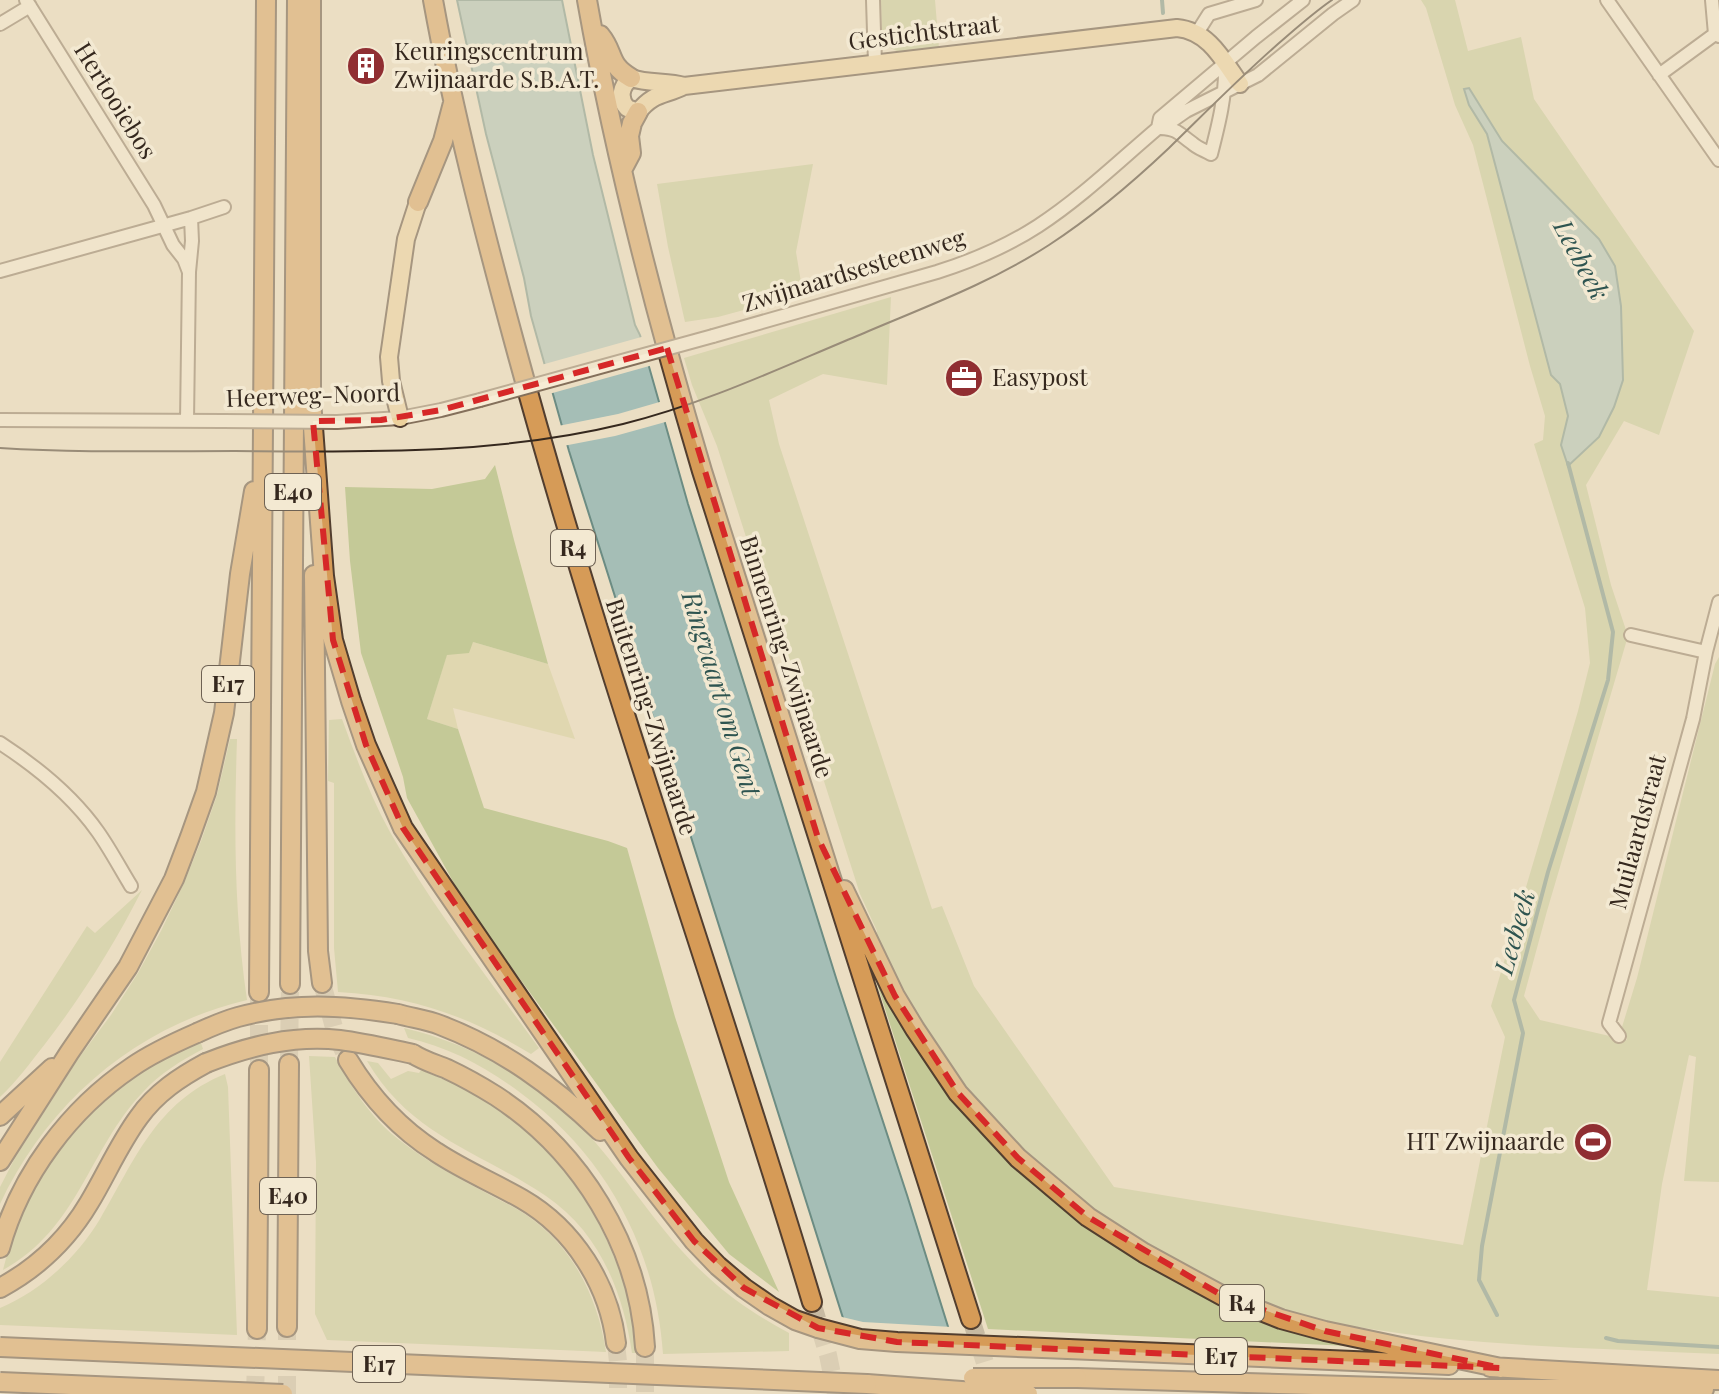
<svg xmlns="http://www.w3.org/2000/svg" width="1719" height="1394" font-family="'Playfair Display',serif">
  <rect width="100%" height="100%" fill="#ebdec3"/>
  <path fill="#e0d7b0" d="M473,642L548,664L575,739L453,708L458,729L427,719L447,654Z"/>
  <path fill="#c4c997" d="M881,0H935L939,48L899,52L882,44Z
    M1421,0H1455L1468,51L1521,37L1534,99L1694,331L1659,435L1624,421L1586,485L1611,585L1628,636L1547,911L1524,996L1540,1020L1627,1040L1622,1027L1637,978L1715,664L1719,657V1182L1684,1181L1696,1057L1689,1055L1662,1184L1647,1290L1719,1297V1354C1599,1348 1477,1347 1358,1327L1348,1346L988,1329L869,959L877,931L860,894L717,446L692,385L684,358L891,297L887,385L823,374L769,400L779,444L932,909L942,906L974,986L1114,1187L1463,1245L1505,1037L1491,1006L1578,711L1590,663L1585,608L1534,444L1543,440L1545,416L1530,366L1473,145L1455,105L1426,8Z
    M813,164L796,252L803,294L718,317L685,322L668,247L657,184Z
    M495,465L514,540L548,664L473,642L469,653L447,655L427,719L458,729L484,808L608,841L627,848L675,1017L729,1182L779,1292L729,1254L658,1168L466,905L407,798L403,777L361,653L350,561L345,487L432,489L485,479Z
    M342,719C356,757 370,796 390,832C433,908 488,978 539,1048L531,1054C469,1016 411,996 338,992L334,948V783L328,781L329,720Z
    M230,739H237C234,828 234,911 247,1000C136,1026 48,1102 0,1204V1187L15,1158L78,1059L111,1015L138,973L161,931L184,883L201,841L217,795Z
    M142,890C114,945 82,996 45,1044C30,1063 17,1081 0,1097V1062L87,926L95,933Z
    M404,1028C476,1045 546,1085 595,1142C633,1186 665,1239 709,1278C733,1300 761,1318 789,1333V1351L663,1354C656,1249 606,1156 522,1094C488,1068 449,1047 408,1038Z
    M200,1040L203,1049C181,1061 160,1073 143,1092C88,1150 79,1228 3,1270C22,1191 67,1122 135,1074C155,1060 178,1050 200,1040Z
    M309,1056L335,1057C352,1088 370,1117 398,1139C427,1162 460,1179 492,1196C503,1202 515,1207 525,1214C572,1245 598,1297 606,1352L327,1340L315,1314L316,1162Z
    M367,1061L378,1063L391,1079L408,1071L419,1073L421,1070C432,1075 444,1079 455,1084C543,1126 607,1210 629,1304C633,1320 634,1337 636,1353H632C623,1291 599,1232 546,1196C479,1151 411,1136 367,1061Z
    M225,1074L228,1087L237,1335L0,1325V1308C41,1291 77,1257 100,1219C135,1160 156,1102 225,1074Z"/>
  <path fill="#a5beb6" stroke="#6c8c83" stroke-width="2" d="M457,0H562L593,155L635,325L640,335L688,504L837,981L907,1195L969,1394H867L569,451L531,316L524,278L486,134Z
    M1469,88L1502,141L1599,239L1615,266L1621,306L1623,380L1614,407L1599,437L1568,466L1561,445L1568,416L1560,384L1551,375L1487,134L1469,105L1464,89Z"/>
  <path fill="#ebdec3" d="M645,336L653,365L549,394L541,365Z
    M663,401L669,421L615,436L563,446L558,426L618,414Z
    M838,1316L863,1322L952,1327L973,1394H863Z"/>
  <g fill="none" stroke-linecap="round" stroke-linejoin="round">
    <path stroke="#6c8c83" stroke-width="4" d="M1162,0L1163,13
      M1497,1315L1479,1280L1482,1246L1523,1033L1514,1000L1548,872L1608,680L1613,632L1568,463
      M1606,1338L1618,1341L1719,1347"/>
    <path stroke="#c7baa2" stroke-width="18" stroke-dasharray="18 9" stroke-linecap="butt" d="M322,983L336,1035L345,1054
      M289,1064L290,984
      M259,1070V998
      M812,1302L828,1355L836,1394
      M971,1319L994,1391
      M616,1343L618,1362V1394
      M645,1347V1394
      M255,1394L257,1329
      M287,1394V1327"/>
    <defs>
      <path id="minor" d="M26,0L154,205L173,245L184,259L189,272
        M873,0L875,63
        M1607,0L1719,160
        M1712,0L1715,34
        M0,24L30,6
        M1197,33L1209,14L1256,0
        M1659,75L1715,34L1719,36
        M1158,128L1160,118L1256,37L1303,0
        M1161,128C1178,129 1179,134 1192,143C1197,148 1204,150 1211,154C1219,123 1226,95 1225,64
        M0,271L191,218L224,207
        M713,336L937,272C972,261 1007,246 1038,226C1081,198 1119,161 1158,128L1166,125L1186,111L1258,75L1333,14L1353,0
        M0,420L223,421
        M187,421L189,272L192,241L191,218
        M337,422L400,418L441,410L480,400
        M1631,635L1706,652
        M0,743C37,767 72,795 98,832C110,849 120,868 131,886
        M1619,1036L1609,1023L1693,719L1706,652L1719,602"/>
      <path id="major" d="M684,86C664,96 654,92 638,112L627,108C618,98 621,86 631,78C649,84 667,81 684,86L1177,28C1209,31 1223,60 1240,84
        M400,418L391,381L389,357L406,239L418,202"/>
      <path id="highway" d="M311,0V409
        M433,0C454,116 484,231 515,345C602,667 716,982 812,1302
        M587,0C615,159 656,316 702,471L971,1319
        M600,35C615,53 607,64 631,78
        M622,170L631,153L629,136L632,123L638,112
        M418,202L443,141L453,103
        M311,400L324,576L333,640L351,701L366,745L403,828L629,1158L694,1241L718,1266L744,1288L770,1306L795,1320L818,1328
        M314,575L318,951L322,983
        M844,890L895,996L915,1029L958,1093L1018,1158L1088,1217L1144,1253L1223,1296L1281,1319L1325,1331L1501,1368
        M290,984L297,0
        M259,992L266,0
        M398,1014C412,1018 427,1020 440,1025C503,1049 553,1086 600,1131
        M413,1054C424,1061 435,1064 447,1069C464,1077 480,1086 496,1096C580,1151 639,1245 645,1347
        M348,1060C371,1098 398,1128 436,1152C463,1170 494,1183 522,1199C574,1229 609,1285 616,1343
        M0,1116L52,1068
        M0,1161L69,1053L128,967L174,879L190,837L206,792L224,713L240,574L254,491
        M0,1248C20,1175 70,1109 132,1067C152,1053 174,1043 197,1033
        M0,1288C37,1268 67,1240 89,1203C106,1175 119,1144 139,1117C156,1093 180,1077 206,1063
        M287,1327L289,1064
        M257,1329L259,1070
        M1068,1349L1449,1365
        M1490,1367L1719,1380
        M1077,1378L1449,1389H1704
        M867,1384L975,1392"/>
    </defs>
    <use href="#minor" stroke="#84705b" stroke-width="16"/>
    <use href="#major" stroke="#523e2f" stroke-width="20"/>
    <use href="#highway" stroke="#523e2f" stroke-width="22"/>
    <use href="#minor" stroke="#f7ecd5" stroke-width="12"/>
    <use href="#major" stroke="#edd19c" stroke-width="16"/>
    <use href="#highway" stroke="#d69b57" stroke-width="18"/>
    <path stroke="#35281e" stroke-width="2" d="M0,448C78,453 157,451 235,451C365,452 496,455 623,424C704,404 780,368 857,336C922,308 989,284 1049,245C1092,217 1132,183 1169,148C1208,110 1245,72 1286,37C1301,24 1316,11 1332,0"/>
    <defs>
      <path id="minor-bridge" d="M480,400L713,336
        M223,421L337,422"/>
      <path id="highway-bridge" d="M197,1033C210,1027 224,1021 238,1017C293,1002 342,1005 398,1014
        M206,1063C249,1046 293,1035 340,1040C364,1043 389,1049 413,1054
        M818,1328L860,1339L897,1342L1068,1349
        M0,1347L867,1384
        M973,1378H1077
        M0,1382L283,1394
        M975,1392L1028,1394"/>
    </defs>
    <use href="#minor-bridge" stroke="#84705b" stroke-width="16" stroke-linecap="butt"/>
    <use href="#highway-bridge" stroke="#523e2f" stroke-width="22" stroke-linecap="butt"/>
    <use href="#minor-bridge" stroke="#f7ecd5" stroke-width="12"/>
    <use href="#highway-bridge" stroke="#d69b57" stroke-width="18"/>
  </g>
  <path d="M0 0H1719V1394H0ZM667,348L818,838L895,996L958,1093L1018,1158L1088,1217L1223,1296L1325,1331L1501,1368L897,1342L818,1328L744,1288L694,1241L629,1158L403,828L366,745L333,640L313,421L381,420L441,410Z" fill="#ebdec3" fill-opacity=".55" fill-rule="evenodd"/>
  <path fill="none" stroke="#d62828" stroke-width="6" stroke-dasharray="16 10" stroke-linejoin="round" d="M667,348L818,838L895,996L958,1093L1018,1158L1088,1217L1223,1296L1325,1331L1501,1368L897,1342L818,1328L744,1288L694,1241L629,1158L403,828L366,745L333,640L313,421L381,420L441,410Z"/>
  <defs>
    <symbol id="building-disc" viewBox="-11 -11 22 22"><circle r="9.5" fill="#902e32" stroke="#f3e9d2"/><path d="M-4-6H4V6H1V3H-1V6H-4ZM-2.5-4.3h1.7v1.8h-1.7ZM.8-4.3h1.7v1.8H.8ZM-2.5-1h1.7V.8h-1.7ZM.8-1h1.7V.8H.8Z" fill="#fff"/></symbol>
    <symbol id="office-disc" viewBox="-11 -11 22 22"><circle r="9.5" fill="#902e32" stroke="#f3e9d2"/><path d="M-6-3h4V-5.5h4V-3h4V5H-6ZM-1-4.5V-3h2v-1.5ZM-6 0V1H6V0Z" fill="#fff"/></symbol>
    <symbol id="stadium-disc" viewBox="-11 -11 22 22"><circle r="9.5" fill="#902e32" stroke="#f3e9d2"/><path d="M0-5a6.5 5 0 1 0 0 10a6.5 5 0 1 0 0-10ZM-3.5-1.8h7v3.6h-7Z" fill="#fff"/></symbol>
  </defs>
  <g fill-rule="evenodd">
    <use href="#building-disc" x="344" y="44" width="44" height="44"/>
    <use href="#office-disc" x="942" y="356" width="44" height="44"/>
    <use href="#stadium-disc" x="1571" y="1120" width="44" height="44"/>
  </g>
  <g text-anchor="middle" stroke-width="7" stroke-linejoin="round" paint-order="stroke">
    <g fill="#f3e9d2" stroke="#6e6254" stroke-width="2">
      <rect x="265" y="474" width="56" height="36" rx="6"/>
      <rect x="551" y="530" width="44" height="36" rx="6"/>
      <rect x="202" y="666" width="52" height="36" rx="6"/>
      <rect x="260" y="1178" width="56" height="36" rx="6"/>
      <rect x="1220" y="1285" width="44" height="36" rx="6"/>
      <rect x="1195" y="1338" width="52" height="36" rx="6"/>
      <rect x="353" y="1346" width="52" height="36" rx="6"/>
    </g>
    <g font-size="22" font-weight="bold" fill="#35281e">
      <text x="293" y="500">E40</text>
      <text x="573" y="556">R4</text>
      <text x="228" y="692">E17</text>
      <text x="288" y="1204">E40</text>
      <text x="1242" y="1311">R4</text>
      <text x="1221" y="1364">E17</text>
      <text x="379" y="1372">E17</text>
    </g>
    <g font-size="24" fill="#35281e" stroke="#f3e9d2">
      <text transform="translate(924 33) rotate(-7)" y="8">Gestichtstraat</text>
      <text transform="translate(115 101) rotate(58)" y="8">Hertooiebos</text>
      <text transform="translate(854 271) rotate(-17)" y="8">Zwijnaardsesteenweg</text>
      <text transform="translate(313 396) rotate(-2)" y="8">Heerweg-Noord</text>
      <text transform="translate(786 657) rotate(72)" y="8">Binnenring-Zwijnaarde</text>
      <text transform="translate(651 717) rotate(72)" y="8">Buitenring-Zwijnaarde</text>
      <text transform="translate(1638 832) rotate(-75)" y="8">Muilaardstraat</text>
    </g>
    <g font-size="24" fill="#35281e" stroke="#f3e9d2" text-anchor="start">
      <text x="394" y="60">Keuringscentrum<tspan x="394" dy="28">Zwijnaarde S.B.A.T.</tspan></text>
      <text x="992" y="386">Easypost</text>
      <text x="1565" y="1150" text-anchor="end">HT Zwijnaarde</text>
    </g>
    <g font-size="26" font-style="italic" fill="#2e5450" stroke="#f3e9d2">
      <text transform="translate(1581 260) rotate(62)" y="9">Leebeek</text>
      <text transform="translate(721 694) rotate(73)" y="9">Ringvaart om Gent</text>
      <text transform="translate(1515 932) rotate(-74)" y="9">Leebeek</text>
    </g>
  </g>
</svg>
